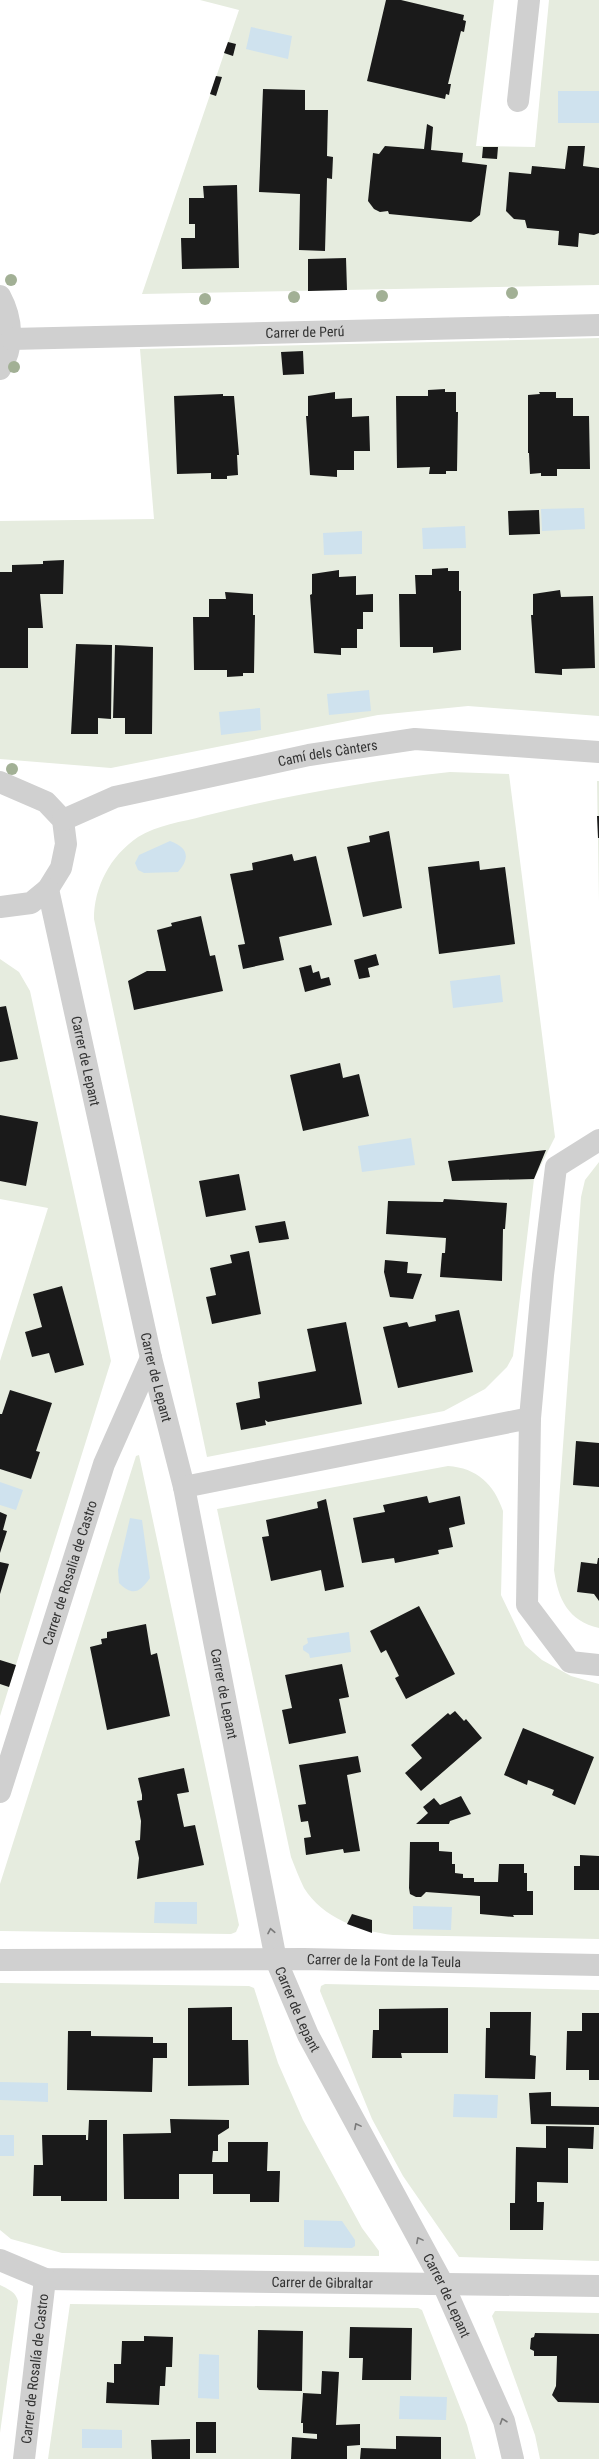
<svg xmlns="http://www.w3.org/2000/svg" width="599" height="2459" font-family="'Roboto Condensed',sans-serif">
  <rect width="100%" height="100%" fill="#fff"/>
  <path fill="#e6ecdf" d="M200,0H494L476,146L535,147L549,0H599V285L142,294L239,10Z
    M599,338V716L468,706L378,715L111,768L0,759V521L154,519L140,349Z
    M450,772L509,774L555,1137L534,1179L513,1356L507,1367L485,1389L444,1411L207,1457L94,919C94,887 110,856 138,837C157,825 182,822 204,816C284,796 368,781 450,772Z
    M597,781H599V903Z
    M0,959L19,972L30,991L111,1361L0,1716V1361L48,1208L0,1199Z
    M599,1162V1628C568,1621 558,1599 554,1570L581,1197L585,1180Z
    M139,1455L239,1925L236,1932L231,1934L0,1931V1884L136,1456Z
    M448,1466C477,1468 494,1484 503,1511L501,1595L525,1645L542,1660L571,1676L599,1684V1939L393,1935C359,1931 323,1918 304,1888C299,1878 295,1867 291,1857L217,1509Z
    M0,1983L249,1986L254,1988L278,2063L303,2120L362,2228L379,2251V2256L62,2253L11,2239L0,2230Z
    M325,1984L599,1990V2261L459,2257L403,2176L372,2119L320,1991L321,1986Z
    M0,2285C8,2289 16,2292 18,2301L0,2433Z
    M70,2304L418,2308L422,2310L467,2425L476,2459H48Z
    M495,2311L599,2313V2459H540L535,2435L492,2316Z"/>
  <path fill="#cfe2ee" d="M251,27L292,36L288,59L246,49Z
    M558,91H599V123H558Z
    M584,508L585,529L542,531L541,509Z
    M465,526L466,548L423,549L422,528Z
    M362,531V554L324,555L323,533Z
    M369,690L371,711L329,715L327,694Z
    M260,708L261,730L221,735L219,712Z
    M170,841C189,848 190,858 178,872L144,873L138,870L135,863L139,855Z
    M500,975L503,1002L453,1008L450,981Z
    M411,1138L415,1165L362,1172L358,1146Z
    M0,1482L23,1490L16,1510L0,1505Z
    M130,1518L142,1520L150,1578C140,1592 133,1597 119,1583L118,1570Z
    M349,1632L351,1652L310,1658L309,1654L303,1650V1646L308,1643L307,1638Z
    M155,1902H197V1924L154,1923Z
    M413,1906L452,1907L451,1930L413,1929Z
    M0,2082L48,2083V2102L0,2100Z
    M454,2094L498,2095L497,2118L453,2117Z
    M0,2135H14V2156H0Z
    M304,2220L342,2221L355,2240V2246L352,2248L304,2247Z
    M199,2354L219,2355V2399L198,2398Z
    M400,2396L447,2397L446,2420L399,2419Z
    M82,2429L122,2430V2448H82Z"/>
  <path fill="#1a1a1a" d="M386,0H401L464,15L463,20L466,21L464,32L461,31L448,84H451L449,95L446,94L445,99L367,81Z
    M228,42L236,44L233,56L224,53Z
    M216,76L222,77L216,96L210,94Z
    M263,89L305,90V110H328L327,156L333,157L332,179L327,178L325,251L299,250L300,194L259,192Z
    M427,124L433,127L431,150L463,153L462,162L487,165L480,215L471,222L389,214L388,211L380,212L374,209L368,201L373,153L379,154L385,146L424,149Z
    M568,146H585L583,166L599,168V233L594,235L579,233L578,247L558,245L559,231L527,228L525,220L514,219L506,211L509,172L531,174L532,166L565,169Z
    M483,147H498L497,159L482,158Z
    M237,185L239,268L182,269L181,238H195V224H189V198H204L203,186Z
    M346,258L347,290L308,291V259Z
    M303,351L304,374L283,375L281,352Z
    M445,389V392H456V412H458L457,471H446V474H429L430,467L397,468L396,396H428V390Z
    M335,392V399L352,398V417L369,416L370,451H354V470H337V477L310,475L306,416H308V396Z
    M539,392H556V398H573V416H589L590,469H557V476H541V473L530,474L529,453H528V395L540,394Z
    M223,394V396H234L239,455H237L238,475L227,476V479H211V473L177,474L174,396Z
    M539,510L540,534L509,535L508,511Z
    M64,560L63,594H40L43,628H28V668H0V572H12V565L43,564V561Z
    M448,568V571H459V591H461V650L433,653V647H400L399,594H416L415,575H432V569Z
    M339,570V577L356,576V595L373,594V612H363V629H357V648H341V655L314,653L310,595L312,594V574Z
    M560,590L561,597L593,596L595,668L562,669V675L535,673L531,615H533V594Z
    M225,592L253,594V615H255L254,673H243V676L227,677V670H194L193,617H209V599H226Z
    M76,644L112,645L111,719L98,718V734H71Z
    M115,645L153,647L152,734H125V718H113Z
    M597,816H599V838H598Z
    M389,831L402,908L363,917L347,847L370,842L369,836Z
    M292,854L294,861L316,856L332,925L279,937L284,960L243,969L238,945L245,944L230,874L253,870L252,863Z
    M479,861L480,870L505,867L515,944L439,954L428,867Z
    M201,916L210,956L215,955L223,991L134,1010L128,981L147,971H166L157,930L172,926L171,923Z
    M376,954L379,965L368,968L370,977L359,979L354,960Z
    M311,965L313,973L319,971L321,979L329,977L331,985L305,992L299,968Z
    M6,1006L18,1059L0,1062V1007Z
    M340,1063L343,1078L359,1074L369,1116L303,1131L290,1075Z
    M0,1115L38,1122L26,1186L0,1181Z
    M546,1150L534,1179L452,1181L448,1161Z
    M239,1174L246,1210L206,1217L199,1181Z
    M444,1199L507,1203L505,1229H503L502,1281L440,1277L442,1253H445L446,1238L386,1234L388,1201L443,1202Z
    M285,1221L289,1239L259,1243L255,1226Z
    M249,1251L261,1314L212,1324L206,1297L216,1295L210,1268L232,1263L230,1255Z
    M385,1260L408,1262L407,1273L422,1274L413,1299L390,1297L384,1272Z
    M62,1286L84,1365L55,1373L49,1353L32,1357L25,1332L42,1327L33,1294Z
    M459,1310L473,1372L398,1388L383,1327L407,1322L409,1327L436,1321L435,1315Z
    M346,1322L362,1404L268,1422L265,1420L266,1425L241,1430L236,1403L260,1398L258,1382L316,1371L307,1329Z
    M10,1390L52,1403L36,1451L40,1452L31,1479L0,1469V1414H2Z
    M576,1441L599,1443V1487L573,1485Z
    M427,1496L429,1503L460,1496L465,1524L449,1528L453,1547L438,1550L439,1554L395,1563L394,1558L362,1563L353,1518L385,1512L383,1505Z
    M326,1499L344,1587L325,1591L321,1570L271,1581L262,1537L269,1536L266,1520L318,1508L317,1502Z
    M0,1512L7,1515L3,1530L7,1531L0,1553Z
    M598,1558H599V1601L594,1594L577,1592L581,1562L597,1564Z
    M0,1562L9,1564L0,1594Z
    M419,1606L455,1674L406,1699L395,1678L399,1676L386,1650L381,1653L370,1631Z
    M146,1624L151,1655L157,1653L170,1716L107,1730L90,1647L102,1644L101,1639L107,1638V1632Z
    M0,1660L16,1665L9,1687L0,1684Z
    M342,1664L349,1697L339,1699L346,1733L289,1744L282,1710L292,1708L285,1675Z
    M455,1711L464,1721L466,1719L482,1738L421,1791L405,1773L422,1758L411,1745L448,1713L450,1715Z
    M523,1728L594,1757L575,1805L552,1795L554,1790L528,1780L527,1785L504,1775Z
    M358,1756L361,1772L347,1775L360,1851L344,1853L343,1849L306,1855L304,1838L311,1837L308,1821L301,1822L298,1805L306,1804L299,1765Z
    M184,1768L189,1792L177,1794L184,1827L195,1825L204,1865L137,1879L139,1858L135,1841L140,1840L141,1821L137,1801L142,1800V1795L138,1778Z
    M461,1796L471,1814L450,1821L449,1824H416L428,1813L423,1807L434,1798L440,1805Z
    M410,1842H439V1851L452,1852V1864H455V1873L463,1874V1878H474V1882H498L499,1864H524V1873H527V1891H533V1915H513L514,1917L480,1914V1896L426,1892L421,1897H416L410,1894L409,1888Z
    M580,1855L599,1856V1890H574V1866H580Z
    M352,1914L372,1920V1933L347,1924Z
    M232,2007V2040H248L249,2085L188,2086V2008Z
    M448,2008V2053H401L402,2058H372L373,2030H379V2009Z
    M490,2012H531L530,2055L536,2056L535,2079L485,2078L486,2028H490Z
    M582,2013H599V2080H589V2070H566L567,2031H582Z
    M68,2031H91V2036L153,2037V2043H167V2058H153L152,2092L67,2090Z
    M551,2092V2106L599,2107V2125L531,2124L529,2093Z
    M170,2119L229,2120V2128L218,2135V2151H213L212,2162H228V2142H268L267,2171H280L279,2202H250V2194H213V2174H179V2199H124L123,2134L171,2133Z
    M89,2120H107V2201H61V2196H33L34,2165H43L42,2135H86V2140H88Z
    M546,2126L594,2127L593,2149L568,2148V2183L537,2182V2202H544L543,2230H510V2203H515L516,2147L546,2148Z
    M350,2327L412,2328L411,2380H362L363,2358H349Z
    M258,2330L303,2331L302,2391L259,2390L257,2387Z
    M535,2333L599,2334V2403L558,2402L552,2395L556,2386L557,2356H534V2351L530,2349L531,2338L534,2337Z
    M144,2336L173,2337L172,2367H166L165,2386H160L159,2405L106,2403L107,2382L114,2383V2364H121L122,2341H144Z
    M322,2371L339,2372L336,2425L360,2424V2445L347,2446V2459H291L292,2437L317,2439V2434L303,2433V2423H301L303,2393L321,2394Z
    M196,2422H216V2453H196Z
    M396,2436L441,2437V2459H360L361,2448L396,2449Z
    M190,2439V2459H152L151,2440Z"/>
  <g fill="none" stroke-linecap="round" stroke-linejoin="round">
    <g stroke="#d0d0d0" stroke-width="22">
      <path d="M518,101L529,0"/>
      <path d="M0,296C12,318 15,347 0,369"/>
      <path id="s1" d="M11,339L599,325"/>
      <path d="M0,782L46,802L63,820L66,844L61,868L48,889L31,903L0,907"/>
      <path id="s2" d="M63,820L115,797L309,755L415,739L599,752"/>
      <path id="s3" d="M48,889L151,1358L184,1487L276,1960L308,2035L443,2284L504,2421L513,2459"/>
      <path d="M530,1418L543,1275L556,1167L599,1140"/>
      <path d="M184,1487L530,1418L527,1605L570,1662L599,1665"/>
      <path id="s4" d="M0,1792L104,1464L151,1358"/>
      <path id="s5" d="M0,1960L304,1959L599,1965"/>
      <path id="s6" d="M0,2260L45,2279L599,2286"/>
      <path id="s7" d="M24,2459L45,2279"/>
    </g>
  </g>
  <g fill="#a2b095">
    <circle cx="11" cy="280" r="6"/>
    <circle cx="512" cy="293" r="6"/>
    <circle cx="382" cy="296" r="6"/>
    <circle cx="294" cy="297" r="6"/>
    <circle cx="205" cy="299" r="6"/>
    <circle cx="14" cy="367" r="6"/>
    <circle cx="12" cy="769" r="6"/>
  </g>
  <defs><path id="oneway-chevron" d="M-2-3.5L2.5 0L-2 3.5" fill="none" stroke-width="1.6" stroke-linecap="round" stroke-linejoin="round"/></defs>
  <g stroke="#7a7a7a">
    <use href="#oneway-chevron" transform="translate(271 1931) rotate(-101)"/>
    <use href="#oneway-chevron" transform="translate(357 2126) rotate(-118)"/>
    <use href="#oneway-chevron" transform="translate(419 2240) rotate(-118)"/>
    <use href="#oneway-chevron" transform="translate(503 2421) rotate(-109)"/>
  </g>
  <g text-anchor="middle" stroke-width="4" stroke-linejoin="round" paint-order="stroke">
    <g font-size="14" fill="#333" stroke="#fff">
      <text dy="5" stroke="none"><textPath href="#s1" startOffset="294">Carrer de Perú</textPath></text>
      <text dy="5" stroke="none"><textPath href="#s2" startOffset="274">Camí dels Cànters</textPath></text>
      <text dy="5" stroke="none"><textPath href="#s3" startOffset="176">Carrer de Lepant</textPath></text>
      <text dy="5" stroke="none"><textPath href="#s3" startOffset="500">Carrer de Lepant</textPath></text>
      <text dy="5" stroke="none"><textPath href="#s4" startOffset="230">Carrer de Rosalia de Castro</textPath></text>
      <text dy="5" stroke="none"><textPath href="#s3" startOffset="824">Carrer de Lepant</textPath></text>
      <text dy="5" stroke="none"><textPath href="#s5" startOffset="384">Carrer de la Font de la Teula</textPath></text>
      <text dy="5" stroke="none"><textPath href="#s3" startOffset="1149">Carrer de Lepant</textPath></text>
      <text dy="5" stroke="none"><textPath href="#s6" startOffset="326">Carrer de Gibraltar</textPath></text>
      <text dy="5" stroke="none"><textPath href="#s3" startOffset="1472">Carrer de Lepant</textPath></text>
      <text dy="5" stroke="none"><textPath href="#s7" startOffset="91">Carrer de Rosalía de Castro</textPath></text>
    </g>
  </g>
</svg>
